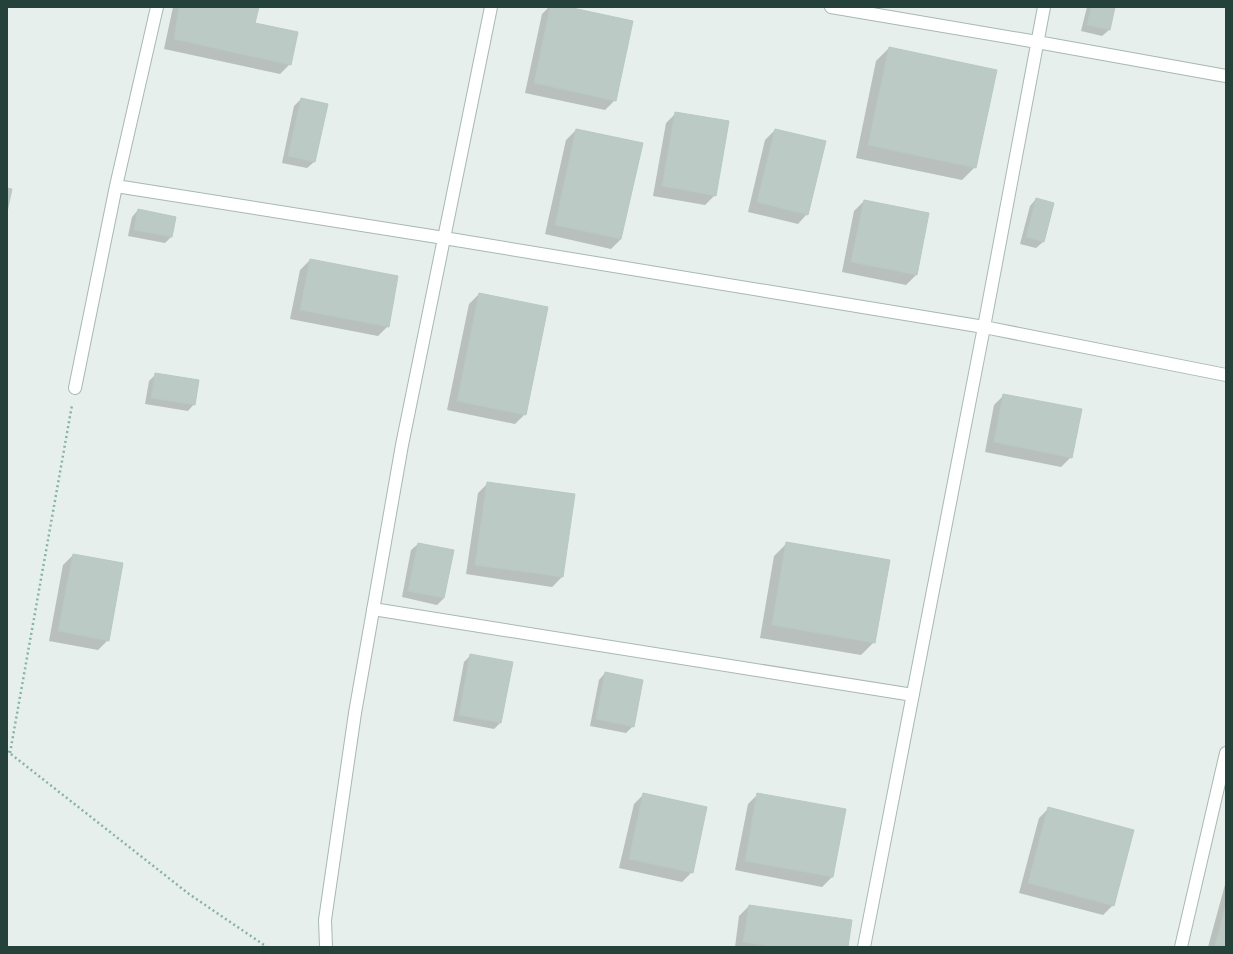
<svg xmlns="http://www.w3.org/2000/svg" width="1233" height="954" font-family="'Archivo Narrow',sans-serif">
  <rect width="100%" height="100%" fill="#e6efeb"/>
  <path fill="#0003" d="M173,7H258L254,24L290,64L280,74L164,49Z
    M549,7H563L615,100L605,110L525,93L542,14Z
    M1087,7H1114L1109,30L1102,36L1081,31Z
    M889,48L975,167L962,180L856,158L876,61Z
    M301,99L314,162L307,168L282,163L294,106Z
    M676,113L715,195L705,205L653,196L666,123Z
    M576,130L621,239L611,249L545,234L566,140Z
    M775,130L807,214L798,224L748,212L765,140Z
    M1036,199L1043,242L1036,248L1020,244L1030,206Z
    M864,201L916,275L906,285L842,272L854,211Z
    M138,210L171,237L165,243L128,236L132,217Z
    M310,260L388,326L378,336L290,319L300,270Z
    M479,294L525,414L515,424L447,410L469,304Z
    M156,374L194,404L188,411L145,404L149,381Z
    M1004,395L1071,457L1061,467L985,452L994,405Z
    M488,483L562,577L552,587L466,574L478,493Z
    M787,543L874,642L861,655L760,638L774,556Z
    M418,544L453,551L444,598L437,605L402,597L411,550Z
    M73,555L108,640L98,650L49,641L63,565Z
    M471,655L501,722L494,729L453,721L464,662Z
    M605,673L633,726L626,733L590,726L599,680Z
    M644,794L692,872L682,882L619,868L634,804Z
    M758,794L845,810L832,877L822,887L735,870L748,804Z
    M1049,808L1113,905L1103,915L1019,893L1039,818Z
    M1226,881V947H1208Z
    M749,906L847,947H735L739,916Z"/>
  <path fill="#bbcac4" stroke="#b8c9c2" d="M179,7H259L255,23L298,32L291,65L174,39Z
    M550,7H568L633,21L616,101L534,83Z
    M1091,7H1115L1110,30L1087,25Z
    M889,47L997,70L976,168L868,145Z
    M301,98L328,104L315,162L288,156Z
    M675,112L729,121L716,196L662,186Z
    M576,129L643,143L621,239L555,225Z
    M775,129L826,141L808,215L757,202Z
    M7,188L12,189L7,212Z
    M1036,198L1054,203L1044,242L1026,237Z
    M864,200L929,213L917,275L851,262Z
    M138,209L176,217L172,237L134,230Z
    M310,259L398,276L389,327L300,310Z
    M479,293L548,307L526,415L457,401Z
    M155,373L199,380L195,405L151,398Z
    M1003,394L1082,409L1072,458L994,442Z
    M487,482L575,494L563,577L475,565Z
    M786,542L890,560L875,643L772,625Z
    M418,543L454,550L444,598L408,591Z
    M73,554L123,563L109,641L58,631Z
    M470,654L513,662L501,723L459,715Z
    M605,672L643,680L634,727L596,719Z
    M643,793L707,807L693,873L629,859Z
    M757,793L846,809L833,877L745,861Z
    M1048,807L1134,830L1114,906L1028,883Z
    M749,905L852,920L848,947H777L743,942Z
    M1226,905V947H1224L1215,945Z"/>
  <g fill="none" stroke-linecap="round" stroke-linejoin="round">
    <defs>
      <path id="minor" d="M831,7L1037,42L1226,76
        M116,186L444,238L984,327L1226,375
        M75,388L116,186L157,7
        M373,609L913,695
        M326,947L325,920L355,713L402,445L491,7
        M864,947L984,327L1044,7
        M1181,947L1226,753"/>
    </defs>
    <use href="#minor" stroke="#a8b8b2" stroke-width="14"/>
    <path stroke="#86b3a5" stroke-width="2.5" stroke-dasharray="2 3" stroke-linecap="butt" d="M7,751L189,894L267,947
      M10,753L72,405"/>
    <use href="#minor" stroke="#fff" stroke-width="12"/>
  </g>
  <rect width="1233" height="954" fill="none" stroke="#24423a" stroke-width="16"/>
</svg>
